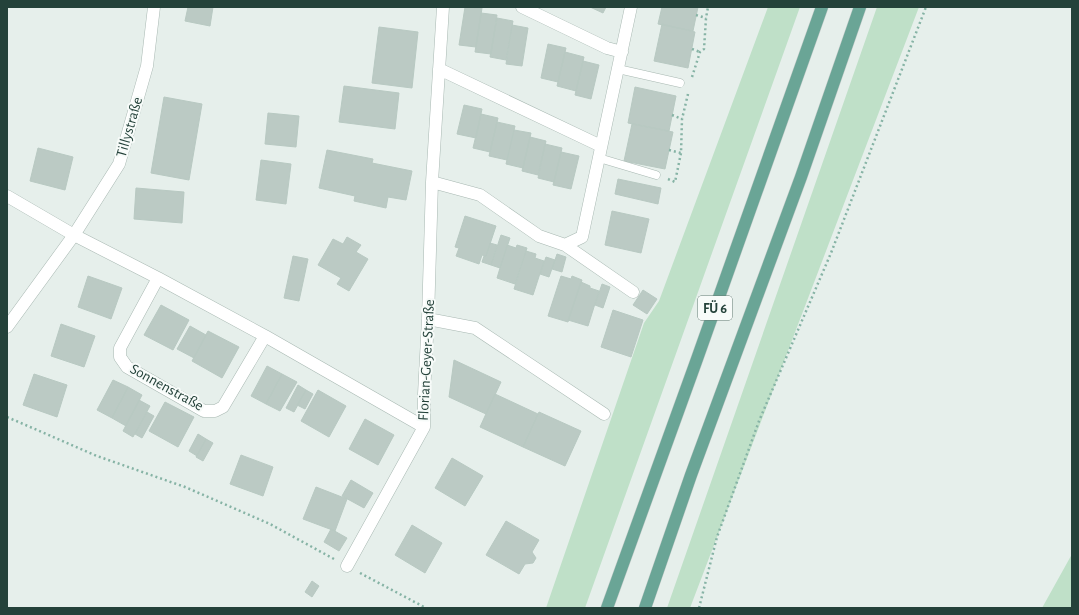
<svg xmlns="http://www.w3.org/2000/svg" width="1079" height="615" font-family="'Alegreya Sans',sans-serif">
  <rect width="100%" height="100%" fill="#e6efeb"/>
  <path fill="#bfe0c8" d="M768,7H800L585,608H546L644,323L659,301Z
    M877,7H919L690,608H667Z
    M1072,554V608H1042Z"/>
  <path fill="#bbcac4" stroke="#b8c9c2" d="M188,7H213L210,26L185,21Z
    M465,7L482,8L476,47L459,45Z
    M590,7H606L603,13Z
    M662,7H698L693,31L658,24Z
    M481,13L497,15L491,54L475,52Z
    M497,18L513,21L506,60L490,57Z
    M662,24L695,32L688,68L654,61Z
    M512,25L528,28L522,66L506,64Z
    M379,27L418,32L412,88L372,83Z
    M548,44L566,48L558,82L541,78Z
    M565,52L584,57L576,91L557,86Z
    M583,61L599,65L591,99L575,95Z
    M344,86L399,93L395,129L339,122Z
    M635,87L676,96L669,131L628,123Z
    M164,97L202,104L189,180L151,173Z
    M464,105L482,109L476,138L457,134Z
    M268,113L299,116L296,147L265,144Z
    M481,114L498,118L490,152L473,148Z
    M497,122L515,126L507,160L489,156Z
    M632,124L673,132L665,169L624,161Z
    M514,130L531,133L523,168L506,164Z
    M530,137L546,141L538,175L522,171Z
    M545,144L562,148L554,182L538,178Z
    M38,148L73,157L65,190L30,181Z
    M327,150L373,159L372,163L412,171L406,200L388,197L386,208L354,201L355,196L319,188Z
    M561,152L579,156L571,189L553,185Z
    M261,160L291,164L286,204L256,200Z
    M618,179L661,188L658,204L615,194Z
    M136,188L184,192L182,223L134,219Z
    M612,211L649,219L641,253L605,245Z
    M465,216L496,226L486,256L482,255L479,264L456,256L459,248L455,247Z
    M501,235L510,238L500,268L491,265Z
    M347,237L361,245L356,252L368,259L349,291L337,284L341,278L318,265L333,239L343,244Z
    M490,243L497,245L491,265L482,262L484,256H486Z
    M507,245L516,248L517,245L527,248L515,284L497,278Z
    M526,251L536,254L535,258L544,261L533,295L514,289Z
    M557,254L566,257L562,272L552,269Z
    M293,256L308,259L299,301L284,298Z
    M546,257L555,260L549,277L540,274Z
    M88,276L122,288L111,319L78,307Z
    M561,276L571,279L572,276L582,280L568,322L548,316Z
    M581,282L590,286V288L599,291L588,326L568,320Z
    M602,284L610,287L603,308L595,305Z
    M643,290L657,299L647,314L633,305Z
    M161,305L189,320L173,350L144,335Z
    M613,310L643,320L631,357L601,347Z
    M61,324L95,336L84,367L51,356Z
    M190,326L206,335L194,358L177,349Z
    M208,331L239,347L222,378L192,361Z
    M454,360L501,382L486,414L449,397Z
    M267,366L282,374L266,404L251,396Z
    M34,374L67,385L57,417L23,405Z
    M282,374L297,382L280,411L266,404Z
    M113,380L128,387L112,418L97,410Z
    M298,385L306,390L294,412L286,408Z
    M128,387L142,395L126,426L112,418Z
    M306,390L313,394L305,409L297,405Z
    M318,390L346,406L329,437L301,421Z
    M495,394L538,414L523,447L480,427Z
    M139,400L150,406L133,437L123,431Z
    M165,402L194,417L178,447L149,431Z
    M147,412L154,416L142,438L135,434Z
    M539,412L581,431L565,466L523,447Z
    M365,419L394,435L378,465L349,449Z
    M198,434L206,439L197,456L189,451Z
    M206,439L213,443L203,461L196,457Z
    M241,455L273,467L263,496L230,484Z
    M452,458L483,476L465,506L435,488Z
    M351,480L373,493L364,508L342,496Z
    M316,487L347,499L335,531L303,519Z
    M506,521L539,540L532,552L536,558L533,563L525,564L519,574L486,555Z
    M412,525L442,543L425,573L395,555Z
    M331,529L347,538L339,551L324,542Z
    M312,581L319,586L312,597L305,592Z"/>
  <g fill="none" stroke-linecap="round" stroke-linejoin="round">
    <defs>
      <path id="lane" d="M618,69L680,83
        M599,158L656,175"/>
      <path id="street" d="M522,7L607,48L622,52
        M439,69L601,146
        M432,182L480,195L539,236L565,245L582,237L631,7
        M7,196L74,235L158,278L265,336L424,427
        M565,245L633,292
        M158,278L120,348V357L127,367L204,411H215L223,407L265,336
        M428,319L475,328L604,414
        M7,327L74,235L119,164L147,66L154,7
        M347,566L424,427V394L428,319L432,182L443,7"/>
      <path id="primary" d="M607,608L697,359L822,7
        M645,608L691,475L801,177L860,7"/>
    </defs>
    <use href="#lane" stroke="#a8b8b2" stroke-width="9"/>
    <use href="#street" stroke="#a8b8b2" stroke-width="13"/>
    <use href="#primary" stroke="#c2cac8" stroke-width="13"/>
    <path stroke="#86b3a5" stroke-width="2.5" stroke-dasharray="2 3" stroke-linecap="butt" d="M696,15L706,18
      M692,49L700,52
      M692,77L700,52L704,49L706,18L708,7
      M672,115L682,119
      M669,150L681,153
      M668,179L675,182L681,153L682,119L688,94
      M7,417L97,456L185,487L270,524L334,559
      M360,573L426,608
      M699,608L717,537L759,421L831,253L926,7"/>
    <use href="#lane" stroke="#fff" stroke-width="8"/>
    <use href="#street" stroke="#fff" stroke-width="12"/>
    <use href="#primary" stroke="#6aa596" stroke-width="12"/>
  </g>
  <g text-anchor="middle" stroke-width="4" stroke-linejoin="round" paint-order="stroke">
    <rect fill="#f7fbf9" stroke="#637a73" stroke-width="1" x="698" y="296" width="34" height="24" rx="3"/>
    <g font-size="14" font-weight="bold" fill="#24423a">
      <text x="715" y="313">FÜ 6</text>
    </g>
    <g font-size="15" fill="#24423a" stroke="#f7fbf9">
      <text transform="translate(129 127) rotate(-74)" y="5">Tillystraße</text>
      <text transform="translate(426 360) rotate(-87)" y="5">Florian-Geyer-Straße</text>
      <text transform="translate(167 387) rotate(29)" y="5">Sonnenstraße</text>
    </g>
  </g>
  <rect width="1079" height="615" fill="none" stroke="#24423a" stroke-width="16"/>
</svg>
